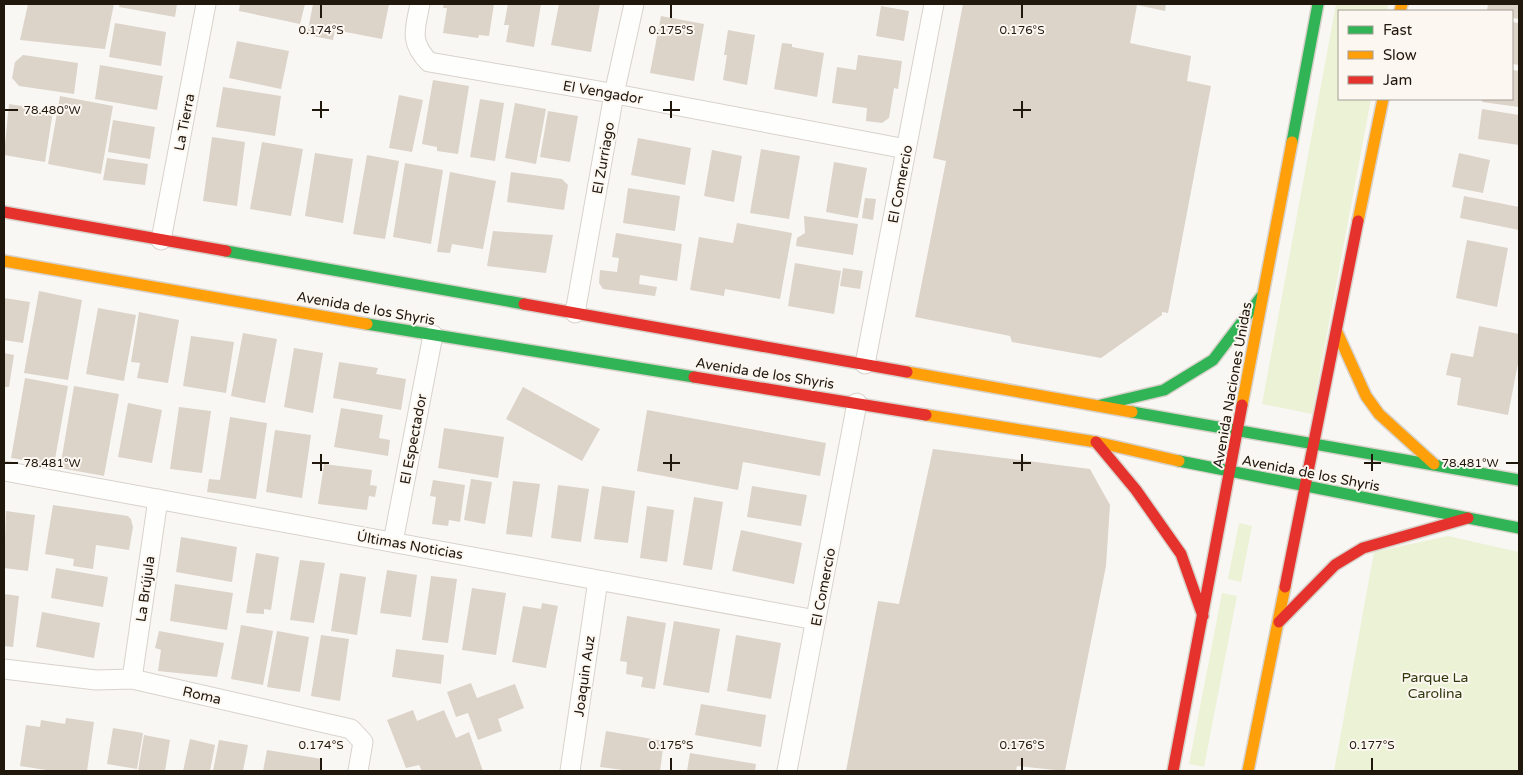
<svg xmlns="http://www.w3.org/2000/svg" width="1523" height="775" font-family="'Varela Round',sans-serif">
  <rect width="100%" height="100%" fill="#f9f7f4"/>
  <path fill="#ebf2d6" d="M1336,4H1388L1387,11H1339V99H1371L1312,414L1262,404Z
    M1239,523L1252,526L1241,582L1228,579Z
    M1448,536L1519,552V771H1334L1374,552Z
    M1222,593L1237,596L1204,767L1189,764Z"/>
  <path fill="#dcd3c9" d="M28,4H114L105,49L20,40Z
    M120,4H177L175,17L119,7Z
    M240,4H305L300,24L239,11Z
    M313,4H389L382,39L335,30L333,40L307,35Z
    M444,4H494L489,36L479,35L478,38L443,33L447,8H443Z
    M508,4H541L534,47L506,42L509,25H504Z
    M559,4H600L591,52L551,45Z
    M963,4H1166L1165,11L1137,5L1130,43L1191,56L1187,81L1211,86L1168,313L1162,312V315L1101,358L1012,342L1010,336L915,317L946,161L933,158Z
    M1488,4H1519V19L1512,18V11H1487Z
    M881,6L909,11L904,41L876,36Z
    M661,16L704,24L694,81L650,73Z
    M1512,22L1519,23V65L1512,64Z
    M115,23L166,32L161,66L109,57Z
    M728,30L755,35L747,85L723,80L727,55H724Z
    M237,41L289,51L281,89L229,78Z
    M782,43L792,44V47L824,53L817,97L774,89Z
    M23,55L78,63L74,94L19,86L12,78L15,62Z
    M858,55L902,61L898,89L894,88L889,118L882,123L866,121L867,108L832,103L837,67L856,70Z
    M100,65L163,76L157,110L95,99Z
    M1512,70L1519,71V107L1482,102L1483,99H1512Z
    M433,80L469,86L458,154L437,151V147L422,144Z
    M223,87L281,96L275,136L216,127Z
    M399,95L423,100L412,152L389,148Z
    M60,96L113,106L101,174L48,164Z
    M480,99L504,103L495,161L470,157Z
    M515,103L546,109L536,164L505,158Z
    M9,104L53,111L45,162L4,155Z
    M1482,109L1519,115V145L1478,139Z
    M548,111L578,116L570,162L540,157Z
    M113,120L155,127L150,159L108,152Z
    M212,137L245,142L237,206L203,201Z
    M638,138L691,148L685,185L631,175Z
    M262,142L303,149L291,216L250,209Z
    M761,149L800,156L789,219L750,213Z
    M712,150L742,156L734,202L704,196Z
    M315,153L353,159L343,223L305,216Z
    M1459,153L1490,160L1483,193L1452,187Z
    M367,155L399,161L385,239L353,234Z
    M107,158L148,164L145,185L103,180Z
    M834,162L867,168L858,218L826,212Z
    M405,163L443,170L431,244L393,237Z
    M450,172L496,181L483,249L452,244L450,253L437,252Z
    M511,172L562,179L568,185L564,210L507,202Z
    M628,188L680,196L675,231L623,223Z
    M1464,196L1519,207V230L1460,218Z
    M865,198L876,199L873,220L862,218Z
    M804,216L858,224L853,255L796,246L797,238L805,233Z
    M737,223L792,233L780,299L725,289L724,296L690,290L699,237L733,243Z
    M493,231L553,235L546,273L487,266Z
    M616,233L682,244L677,281L640,275L639,284L657,287L655,296L603,289L599,283L600,270L617,272L619,258L612,257Z
    M1467,240L1508,248L1497,307L1456,298Z
    M795,263L841,271L834,314L788,306Z
    M843,268L863,271L860,289L840,286Z
    M39,291L82,300L68,380L24,373Z
    M4,298L30,302L23,343L4,340Z
    M98,308L136,315L124,381L86,374Z
    M139,312L179,320L168,383L137,378L140,363L131,362Z
    M1479,326L1519,334V358L1508,415L1457,405L1461,378L1446,375L1451,353L1473,357Z
    M243,333L277,339L265,403L231,396Z
    M191,336L234,342L226,393L183,386Z
    M294,348L323,353L313,413L284,407Z
    M4,353L14,355L9,387H4Z
    M339,362L378,368L376,374L406,379L401,410L333,398Z
    M25,378L68,386L54,465L11,458Z
    M74,386L119,394L104,476L60,468Z
    M523,387L600,429L582,461L506,419Z
    M128,403L162,410L152,463L118,457Z
    M179,407L211,411L202,473L170,469Z
    M341,408L383,415L379,438L390,440L388,456L334,447Z
    M647,410L826,443L820,476L743,462L738,490L637,471Z
    M230,417L267,423L256,499L207,492L209,479L220,480Z
    M444,428L504,437L498,478L438,468Z
    M275,430L311,435L302,498L266,492Z
    M933,449L1090,469L1110,505L1106,566L1065,771L1017,766L1016,771H846L878,601L899,604Z
    M324,464L372,470L370,485L377,486L375,497L369,496L367,510L318,504Z
    M471,479L492,482L485,524L464,520Z
    M433,480L465,485L460,522L449,520L448,526L432,524L436,497L430,496Z
    M513,481L540,484L532,537L506,534Z
    M558,485L589,489L581,542L551,538Z
    M602,486L635,491L628,543L594,539Z
    M752,486L807,495L801,526L747,517Z
    M694,497L723,502L712,570L683,565Z
    M53,505L128,516L131,519L133,527L129,550L96,545L93,569L73,566L74,559L45,554Z
    M647,506L674,510L667,562L640,558Z
    M6,511L35,515L28,571L4,568Z
    M741,530L802,543L794,584L732,571Z
    M181,537L237,547L232,582L176,572Z
    M256,553L279,557L271,610L264,609V614L246,613Z
    M300,560L325,563L314,623L290,620Z
    M56,568L108,577L103,607L51,598Z
    M387,570L417,575L411,617L380,613Z
    M340,573L366,577L357,635L331,631Z
    M431,576L457,579L448,643L422,640Z
    M175,584L233,593L227,630L170,621Z
    M472,588L506,593L496,655L462,650Z
    M4,594L19,596L13,647L4,646Z
    M542,603L558,606L546,668L512,662L523,606L541,609Z
    M42,612L100,623L94,658L36,647Z
    M627,616L666,623L655,689L641,687L643,677L626,674L627,662L620,661Z
    M674,621L720,629L709,693L663,685Z
    M241,625L273,631L263,685L231,679Z
    M159,631L224,643L217,677L158,671L161,650L155,648Z
    M277,631L309,637L300,692L267,687Z
    M321,635L349,639L340,701L311,696Z
    M736,635L781,643L771,699L727,691Z
    M396,649L444,655L441,684L392,677Z
    M471,683L477,698L515,684L524,708L498,719L502,731L478,740L468,713L456,717L447,692Z
    M701,704L766,715L761,747L695,735Z
    M413,710L417,721L444,710L456,738L469,732L483,771H422L419,765L406,768L387,720Z
    M66,718L94,722L87,771H53L20,766L26,725L40,727L41,720L65,724Z
    M113,728L143,733L137,769L107,764Z
    M606,731L664,741L660,771H631L600,767Z
    M144,735L170,740L165,771H138Z
    M190,739L215,745L210,771H183Z
    M219,740L248,745L243,771H213Z
    M267,750L322,759L320,771H263Z
    M690,753L756,764L755,771H687Z"/>
  <g fill="none" stroke-linecap="round" stroke-linejoin="round">
    <defs>
      <path id="street" d="M420,4C415,29 409,42 429,62L605,92L906,149
        M161,240L206,4
        M575,313L614,94L634,4
        M865,364L934,4
        M4,471L816,620
        M393,542L433,335
        M4,669L96,680L132,679L351,729L363,742L358,771
        M132,679L158,499
        M570,771L598,580
        M787,771L857,403"/>
      <path id="fast" d="M1292,142L1318,4
        M226,251L524,304
        M367,324L694,377
        M1101,405L1164,390L1213,360L1261,297
        M1132,412L1519,480
        M1179,461L1519,528"/>
      <path id="slow" d="M1400,11L1402,4
        M1358,221L1383,99
        M4,261L367,324
        M1337,332L1366,396L1379,414L1434,464
        M907,372L1132,412
        M1242,405L1292,142
        M926,415L1096,442L1179,461
        M1248,771L1285,587"/>
      <path id="jam" d="M4,212L226,251
        M524,304L907,372
        M694,377L926,415
        M1096,442L1136,490L1181,554L1203,616
        M1285,587L1358,221
        M1279,622L1335,565L1363,548L1468,518
        M1173,771L1242,405"/>
    </defs>
    <use href="#street" stroke="#d8d2cb" stroke-width="21"/>
    <use href="#fast" stroke="#d8d2cb" stroke-width="14"/>
    <use href="#slow" stroke="#d8d2cb" stroke-width="14"/>
    <use href="#jam" stroke="#d8d2cb" stroke-width="14"/>
    <use href="#street" stroke="#fefefd" stroke-width="19"/>
    <use href="#fast" stroke="#30b455" stroke-width="11"/>
    <use href="#slow" stroke="#ff9f0a" stroke-width="11"/>
    <use href="#jam" stroke="#e5322d" stroke-width="11"/>
  </g>
  <path fill="none" stroke="#20170d" stroke-width="2" d="M321,5V18M671,5V18M1022,5V18M321,101V118M671,101V118M1022,101V118M5,110H18M312,110H329M663,110H680M1013,110H1031M321,454V471M671,454V471M1022,454V471M1372,454V471M5,463H18M312,463H329M663,463H680M1013,463H1031M1364,463H1381M1506,463H1518M321,758V770M671,758V770M1022,758V770M1372,758V770"/>
  <g text-anchor="middle" stroke-width="4" stroke-linejoin="round" paint-order="stroke">
    <g font-size="14" fill="#20170d" stroke="#fcf7f1">
      <text transform="translate(603 92) rotate(10)" y="5">El Vengador</text>
      <text transform="translate(184 122) rotate(-79)" y="5">La Tierra</text>
      <text transform="translate(603 158) rotate(-80)" y="5">El Zurriago</text>
      <text transform="translate(900 184) rotate(-79)" y="5">El Comercio</text>
      <text transform="translate(366 308) rotate(10)" y="5">Avenida de los Shyris</text>
      <text transform="translate(765 373) rotate(9)" y="5">Avenida de los Shyris</text>
      <text transform="translate(1232 385) rotate(-80)" y="5">Avenida Naciones Unidas</text>
      <text transform="translate(413 439) rotate(-79)" y="5">El Espectador</text>
      <text transform="translate(1311 473) rotate(11)" y="5">Avenida de los Shyris</text>
      <text transform="translate(410 545) rotate(10)" y="5">Últimas Noticias</text>
      <text transform="translate(823 587) rotate(-79)" y="5">El Comercio</text>
      <text transform="translate(145 589) rotate(-82)" y="5">La Brújula</text>
      <text transform="translate(584 676) rotate(-82)" y="5">Joaquin Auz</text>
      <text transform="translate(202 695) rotate(13)" y="5">Roma</text>
    </g>
    <g font-size="14" fill="#2e380b" stroke="#fcf7f1">
      <text x="1435" y="682">Parque La<tspan x="1435" dy="16">Carolina</tspan></text>
    </g>
  </g>
  <g font-size="12" text-anchor="middle" fill="#20170d" stroke="#fcf7f1" stroke-width="4" stroke-linejoin="round" paint-order="stroke">
    <text x="321" y="34">0.174°S</text>
    <text x="671" y="34">0.175°S</text>
    <text x="1022" y="34">0.176°S</text>
    <text x="52" y="114">78.480°W</text>
    <text x="1470" y="467">78.481°W</text>
    <text x="52" y="467">78.481°W</text>
    <text x="321" y="749">0.174°S</text>
    <text x="671" y="749">0.175°S</text>
    <text x="1022" y="749">0.176°S</text>
    <text x="1372" y="749">0.177°S</text>
  </g>
  <rect width="1523" height="775" fill="none" stroke="#20170d" stroke-width="10"/>
  <rect x="1338" y="10" width="175" height="90" fill="#fcf7f1" stroke="#a49d96"/>
  <rect x="1348" y="26" width="25" height="8" fill="#30b455" stroke="#a49d96"/>
  <text x="1383" y="35" font-size="15" fill="#20170d">Fast</text>
  <rect x="1348" y="51" width="25" height="8" fill="#ff9f0a" stroke="#a49d96"/>
  <text x="1383" y="60" font-size="15" fill="#20170d">Slow</text>
  <rect x="1348" y="76" width="25" height="8" fill="#e5322d" stroke="#a49d96"/>
  <text x="1383" y="85" font-size="15" fill="#20170d">Jam</text>
</svg>
